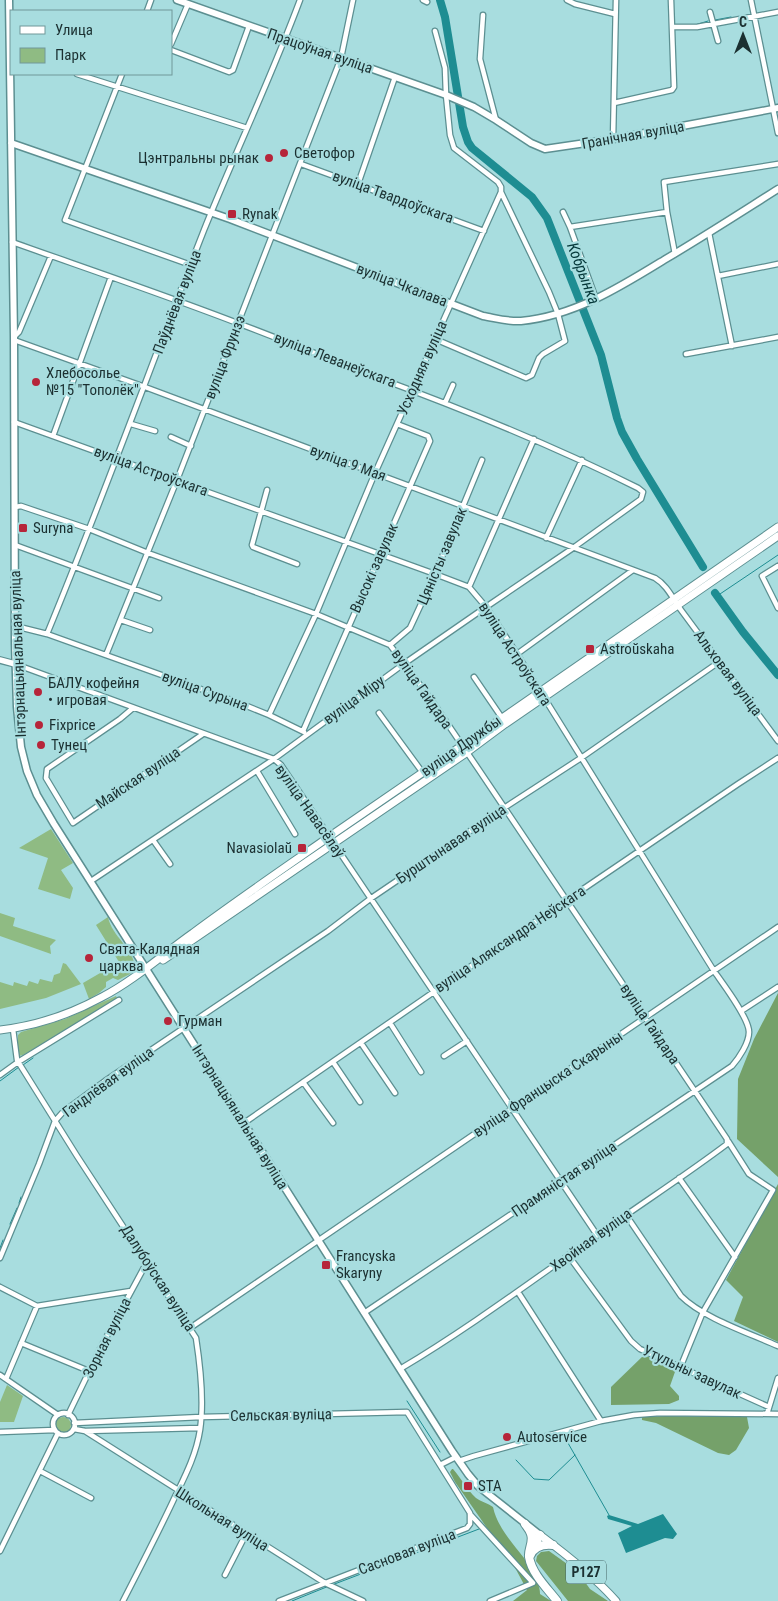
<svg xmlns="http://www.w3.org/2000/svg" width="778" height="1601" font-family="'Roboto Condensed',sans-serif">
  <rect width="100%" height="100%" fill="#a8dddf"/>
  <path fill="#8fbb83" d="M51,829L73,863L61,870L73,888L70,899L38,889L48,858L19,848Z
    M0,913L15,918L13,926L56,940L50,946L51,954L0,936Z
    M108,917C112,937 134,948 135,968L130,974L118,980L113,978L106,982V987L99,993L89,999L83,983L119,962L96,925Z
    M63,963L66,964L81,984L46,998L0,1009V982L13,986L14,982L27,986L29,981L38,984L40,979L52,982L54,975L60,973Z
    M116,996L118,1000L23,1055L19,1056L18,1054V1035L21,1032L65,1019Z
    M7,1385L23,1396L14,1422H0V1402Z
    M55 1425a8 8 0 1 1 16 0a8 8 0 1 1-16 0Z"/>
  <path fill="#75a16a" d="M778,993V1177L737,1139L738,1079L754,1039Z
    M778,1184V1342L734,1321L743,1297L726,1280Z
    M644,1355L676,1369L670,1386L679,1396V1400L669,1404L611,1405V1387Z
    M665,1416L747,1417L749,1428L736,1450L729,1455L718,1453L656,1423L642,1420V1417Z
    M452,1469H453C461,1478 467,1490 476,1498C481,1502 488,1503 493,1507C497,1526 512,1543 524,1558C528,1563 530,1570 533,1576C537,1583 540,1585 540,1594L551,1601H513L527,1590L512,1562L494,1538L455,1482L450,1472Z
    M549,1551L577,1571L590,1589L608,1601H568L536,1561L537,1556L541,1552Z"/>
  <path fill="#1e8d92" d="M663,1514L677,1534L673,1539L665,1538L626,1553L618,1533L632,1526L608,1519L607,1516L609,1515L638,1524Z"/>
  <g fill="none" stroke-linecap="round" stroke-linejoin="round">
    <path stroke="#1e8d92" stroke-width="1" d="M715,20L731,17
      M695,25L708,21
      M717,596L778,555
      M23,1065L33,1058
      M0,1081L19,1067
      M19,1203L21,1197
      M10,1224L17,1208
      M0,1248L3,1240
      M407,1401L440,1452
      M564,1436L609,1515
      M516,1460L534,1479L549,1480L575,1455
      M332,1585L479,1529
      M292,1601L329,1586"/>
    <path stroke="#1e8d92" stroke-width="8" d="M440,0L445,17L463,127L468,142L472,148L532,197L547,218L601,355L617,418L622,432L637,459L703,567
      M715,593L743,632L778,675"/>
    <defs>
      <path id="minor" d="M423,0L427,2
        M567,0L575,4L615,14
        M751,0L778,133
        M147,11L151,0
        M710,12L718,41
        M483,15L480,59L496,120
        M672,27H697L778,12
        M171,44L188,4
        M171,50L229,72L233,70L249,26
        M77,74L247,128
        M122,74L65,220L191,265
        M614,103L672,90L674,87L671,0
        M613,139L616,0
        M301,164L484,231
        M358,184L395,77
        M563,212L570,227L596,299
        M667,212L675,254
        M570,227L667,212L664,182L778,164
        M709,233L732,346
        M12,242C88,269 165,295 240,324C285,341 329,359 373,376C463,409 552,445 638,488L643,492L641,499L573,548L486,607L405,663L274,759L91,881
        M718,276L778,264
        M14,337L19,332L51,256
        M435,339L526,378L532,375L539,358L543,354L565,341L558,314L549,292L501,192
        M14,340L145,387L655,578C667,585 673,599 681,610L778,741
        M686,354L778,337
        M445,403L453,385
        M14,422L435,574L469,587L486,607L517,654L714,971C723,984 749,1018 749,1032C749,1043 739,1058 732,1066L364,1313
        M131,424L155,431
        M53,436L111,277
        M171,437L191,446
        M267,490L252,545L253,547L297,564
        M15,507L21,506L89,529L148,553L316,614L390,645L430,698L479,770L727,1139V1144C686,1175 641,1204 599,1234C533,1280 469,1328 400,1369
        M546,538L582,460
        M15,545L159,598
        M778,566L762,576L778,608
        M469,587L534,439
        M121,620L150,630
        M15,626L47,634L237,702L269,715L304,732
        M47,634C102,501 151,365 204,230C235,153 271,78 300,0
        M390,645L410,628L435,574L482,460
        M517,654L633,570
        M106,655L177,480L341,58L353,0
        M15,664L274,759L281,765L597,1235
        M474,677L502,718
        M133,708L120,719L47,769L46,778L73,823L203,734
        M379,713L420,769
        M269,715L316,614L375,473L501,192V187L498,182L454,148L450,135L446,95L445,68L435,31
        M303,731L430,441L428,436L397,424
        M257,771L295,834
        M153,840L170,864
        M741,1011L778,987
        M390,1023L421,1072
        M13,1029L17,1060L77,1156L196,1338C200,1364 204,1403 200,1430C196,1456 184,1478 173,1501C157,1535 140,1568 123,1601
        M361,1043L395,1093
        M444,1056L467,1041
        M333,1062L360,1102
        M0,1075L18,1062L119,1000
        M303,1082L333,1123
        M244,1123L567,900L738,784L778,758
        M679,1178L735,1257
        M626,1215L681,1296C703,1318 749,1333 778,1346
        M568,1255L631,1341L640,1349L769,1407
        M0,1258L39,1164L55,1121L63,1112L105,1081L328,931L370,899L504,808L581,758L719,662
        M0,1287L37,1306L131,1291
        M518,1292L601,1421
        M190,1328L778,927
        M21,1343L89,1371
        M680,1368L703,1312L773,1190L749,1174L728,1141
        M0,1375L58,1415
        M6,1379L37,1306
        M53 1424a11 11 0 1 1 22 0a11 11 0 1 1-22 0Z
        M767,1414L778,1378
        M68,1415L100,1349L147,1262
        M74,1423L201,1417L407,1412L440,1465L456,1457
        M74,1429L85,1431L200,1428
        M85,1431L325,1583L363,1601
        M0,1432L55,1430
        M459,1461L474,1456L601,1421L634,1415L660,1413L778,1414
        M40,1471L91,1498
        M470,1514L533,1583L490,1601
        M0,1551L58,1433
        M225,1575L246,1534
        M279,1601L467,1528L470,1524V1513L440,1465"/>
      <path id="tertiary" d="M0,660L15,664"/>
      <path id="secondary" d="M9,0L14,337L15,643L17,707L21,747L27,771L37,795L54,824L452,1451L468,1474L478,1486L540,1535
        M177,0L446,95L474,107L496,120L531,143L545,149L613,139L778,108
        M11,143L230,219L483,316C495,318 509,322 521,321C574,316 620,287 664,260C703,237 740,213 778,189"/>
      <path id="primary" d="M163,960L466,753L505,724L778,536
        M0,1030C35,1026 71,1014 102,997C135,980 163,954 193,933C236,901 280,871 323,841C475,737 627,632 778,527
        M540,1535C567,1555 594,1576 616,1601"/>
      <path id="trunk" d="M525,1524C527,1527 530,1530 531,1534C534,1542 528,1549 529,1557C532,1574 547,1588 557,1601
        M533,1547L540,1535
        M530,1556C534,1546 543,1544 553,1545"/>
    </defs>
    <use href="#minor" stroke="#5c8f91" stroke-width="7"/>
    <use href="#tertiary" stroke="#5c8f91" stroke-width="8"/>
    <use href="#secondary" stroke="#5c8f91" stroke-width="9"/>
    <use href="#primary" stroke="#5c8f91" stroke-width="9"/>
    <use href="#trunk" stroke="#5c8f91" stroke-width="10"/>
    <use href="#minor" stroke="#fff" stroke-width="4.5"/>
    <use href="#tertiary" stroke="#fff" stroke-width="5.5"/>
    <use href="#secondary" stroke="#fff" stroke-width="6"/>
    <use href="#primary" stroke="#fff" stroke-width="7"/>
    <use href="#trunk" stroke="#fff" stroke-width="8"/>
  </g>
  <g fill="#b6253a" stroke="#a8dddf" stroke-width="2">
    <circle cx="284" cy="153" r="5"/>
    <circle cx="269" cy="158" r="5"/>
    <rect x="227" y="209" width="10" height="10" rx="2.5"/>
    <circle cx="36" cy="382" r="5"/>
    <rect x="18" y="523" width="10" height="10" rx="2.5"/>
    <rect x="585" y="644" width="10" height="10" rx="2.5"/>
    <circle cx="38" cy="692" r="5"/>
    <circle cx="39" cy="725" r="5"/>
    <circle cx="41" cy="745" r="5"/>
    <rect x="297" y="843" width="10" height="10" rx="2.5"/>
    <circle cx="89" cy="958" r="5"/>
    <circle cx="168" cy="1021" r="5"/>
    <rect x="321" y="1260" width="10" height="10" rx="2.5"/>
    <circle cx="507" cy="1437" r="5"/>
    <rect x="463" y="1481" width="10" height="10" rx="2.5"/>
  </g>
  <g text-anchor="middle" stroke-width="4.5" stroke-linejoin="round" paint-order="stroke">
    <rect fill="#a8dddf" stroke="#456465" stroke-width="1" x="566" y="1560.5" width="40" height="23" rx="4"/>
    <g font-size="14" font-weight="bold" fill="#1b3031">
      <text x="586" y="1577">Р127</text>
    </g>
    <g font-size="15" fill="#1b3031" stroke="#a8dddf">
      <text transform="translate(320 51) rotate(19)" y="5">Працоўная вуліца</text>
      <text transform="translate(633 135) rotate(-10)" y="5">Гранічная вуліца</text>
      <text transform="translate(393 197) rotate(20)" y="5">вуліца Твардоўскага</text>
      <text transform="translate(402 285) rotate(21)" y="5">вуліца Чкалава</text>
      <text transform="translate(177 302) rotate(-69)" y="5">Паўднёвая вуліца</text>
      <text transform="translate(225 357) rotate(-69)" y="5">вуліца Фрунзэ</text>
      <text transform="translate(335 360) rotate(21)" y="5">вуліца Леванеўскага</text>
      <text transform="translate(422 368) rotate(-66)" y="5">Усходняя вуліца</text>
      <text transform="translate(348 463) rotate(20)" y="5">вуліца 9 Мая</text>
      <text transform="translate(151 471) rotate(20)" y="5">вуліца Астроўскага</text>
      <text transform="translate(442 556) rotate(-67)" y="5">Цяністы завулак</text>
      <text transform="translate(374 568) rotate(-66)" y="5">Высокі завулак</text>
      <text transform="translate(18 654) rotate(-92)" y="5">Інтэрнацыянальная вуліца</text>
      <text transform="translate(515 654) rotate(57)" y="5">вуліца Астроўскага</text>
      <text transform="translate(728 673) rotate(53)" y="5">Альховая вуліца</text>
      <text transform="translate(422 689) rotate(55)" y="5">вуліца Гайдара</text>
      <text transform="translate(205 691) rotate(20)" y="5">вуліца Сурына</text>
      <text transform="translate(354 700) rotate(-36)" y="5">вуліца Міру</text>
      <text transform="translate(461 746) rotate(-35)" y="5">вуліца Дружбы</text>
      <text transform="translate(138 778) rotate(-34)" y="5">Майская вуліца</text>
      <text transform="translate(310 811) rotate(55)" y="5">вуліца Навасёлаў</text>
      <text transform="translate(451 844) rotate(-34)" y="5">Бурштынавая вуліца</text>
      <text transform="translate(510 939) rotate(-34)" y="5">вуліца Аляксандра Неўскага</text>
      <text transform="translate(650 1024) rotate(56)" y="5">вуліца Гайдара</text>
      <text transform="translate(108 1082) rotate(-36)" y="5">Гандлёвая вуліца</text>
      <text transform="translate(548 1084) rotate(-34)" y="5">вуліца Францыска Скарыны</text>
      <text transform="translate(240 1117) rotate(58)" y="5">Інтэрнацыянальная вуліца</text>
      <text transform="translate(564 1179) rotate(-34)" y="5">Прамяністая вуліца</text>
      <text transform="translate(591 1240) rotate(-36)" y="5">Хвойная вуліца</text>
      <text transform="translate(158 1278) rotate(57)" y="5">Далубоўская вуліца</text>
      <text transform="translate(107 1338) rotate(-63)" y="5">Зорная вуліца</text>
      <text transform="translate(692 1372) rotate(25)" y="5">Утульны завулак</text>
      <text transform="translate(281 1415) rotate(-1)" y="5">Сельская вуліца</text>
      <text transform="translate(222 1519) rotate(32)" y="5">Школьная вуліца</text>
      <text transform="translate(407 1552) rotate(-21)" y="5">Сасновая вуліца</text>
    </g>
    <g font-size="15" fill="#1b3031" stroke="#a8dddf" text-anchor="start">
      <text x="294" y="158">Светофор</text>
      <text x="259" y="163" text-anchor="end">Цэнтральны рынак</text>
      <text x="242" y="219">Rynak</text>
      <text x="46" y="378">Хлебосолье<tspan x="46" dy="17">№15 "Тополёк"</tspan></text>
      <text x="33" y="533">Suryna</text>
      <text x="600" y="654">Astroŭskaha</text>
      <text x="48" y="688">БАЛУ кофейня<tspan x="48" dy="17">• игровая</tspan></text>
      <text x="49" y="730">Fixprice</text>
      <text x="51" y="750">Тунец</text>
      <text x="292" y="853" text-anchor="end">Navasiolaŭ</text>
      <text x="99" y="954">Свята-Калядная<tspan x="99" dy="17">царква</tspan></text>
      <text x="178" y="1026">Гурман</text>
      <text x="336" y="1261">Francyska<tspan x="336" dy="17">Skaryny</tspan></text>
      <text x="517" y="1442">Autoservice</text>
      <text x="478" y="1491">STA</text>
    </g>
    <g font-size="16" font-style="italic" fill="#053739" stroke="#a8dddf">
      <text transform="translate(584 273) rotate(69)" y="6">Кобрынка</text>
    </g>
  </g>
  <rect x="10" y="10" width="162" height="65" fill="#a8dddf" stroke="#709899"/>
  <rect x="20" y="26" width="25" height="8" fill="#ffffff" stroke="#709899"/>
  <text x="55" y="35" font-size="15" fill="#1b3031">Улица</text>
  <rect x="20" y="48" width="25" height="15" fill="#8fbb83" stroke="#709899"/>
  <text x="55" y="60" font-size="15" fill="#1b3031">Парк</text>
  <g transform="translate(743 35)" stroke="#a8dddf" stroke-width="4" paint-order="stroke">
  <path d="M0-4L9 19L0 12L-9 19Z" fill="#1b3031"/>
  <text y="-8" font-size="14" font-weight="bold" text-anchor="middle" fill="#1b3031">С</text>
  </g>
</svg>
